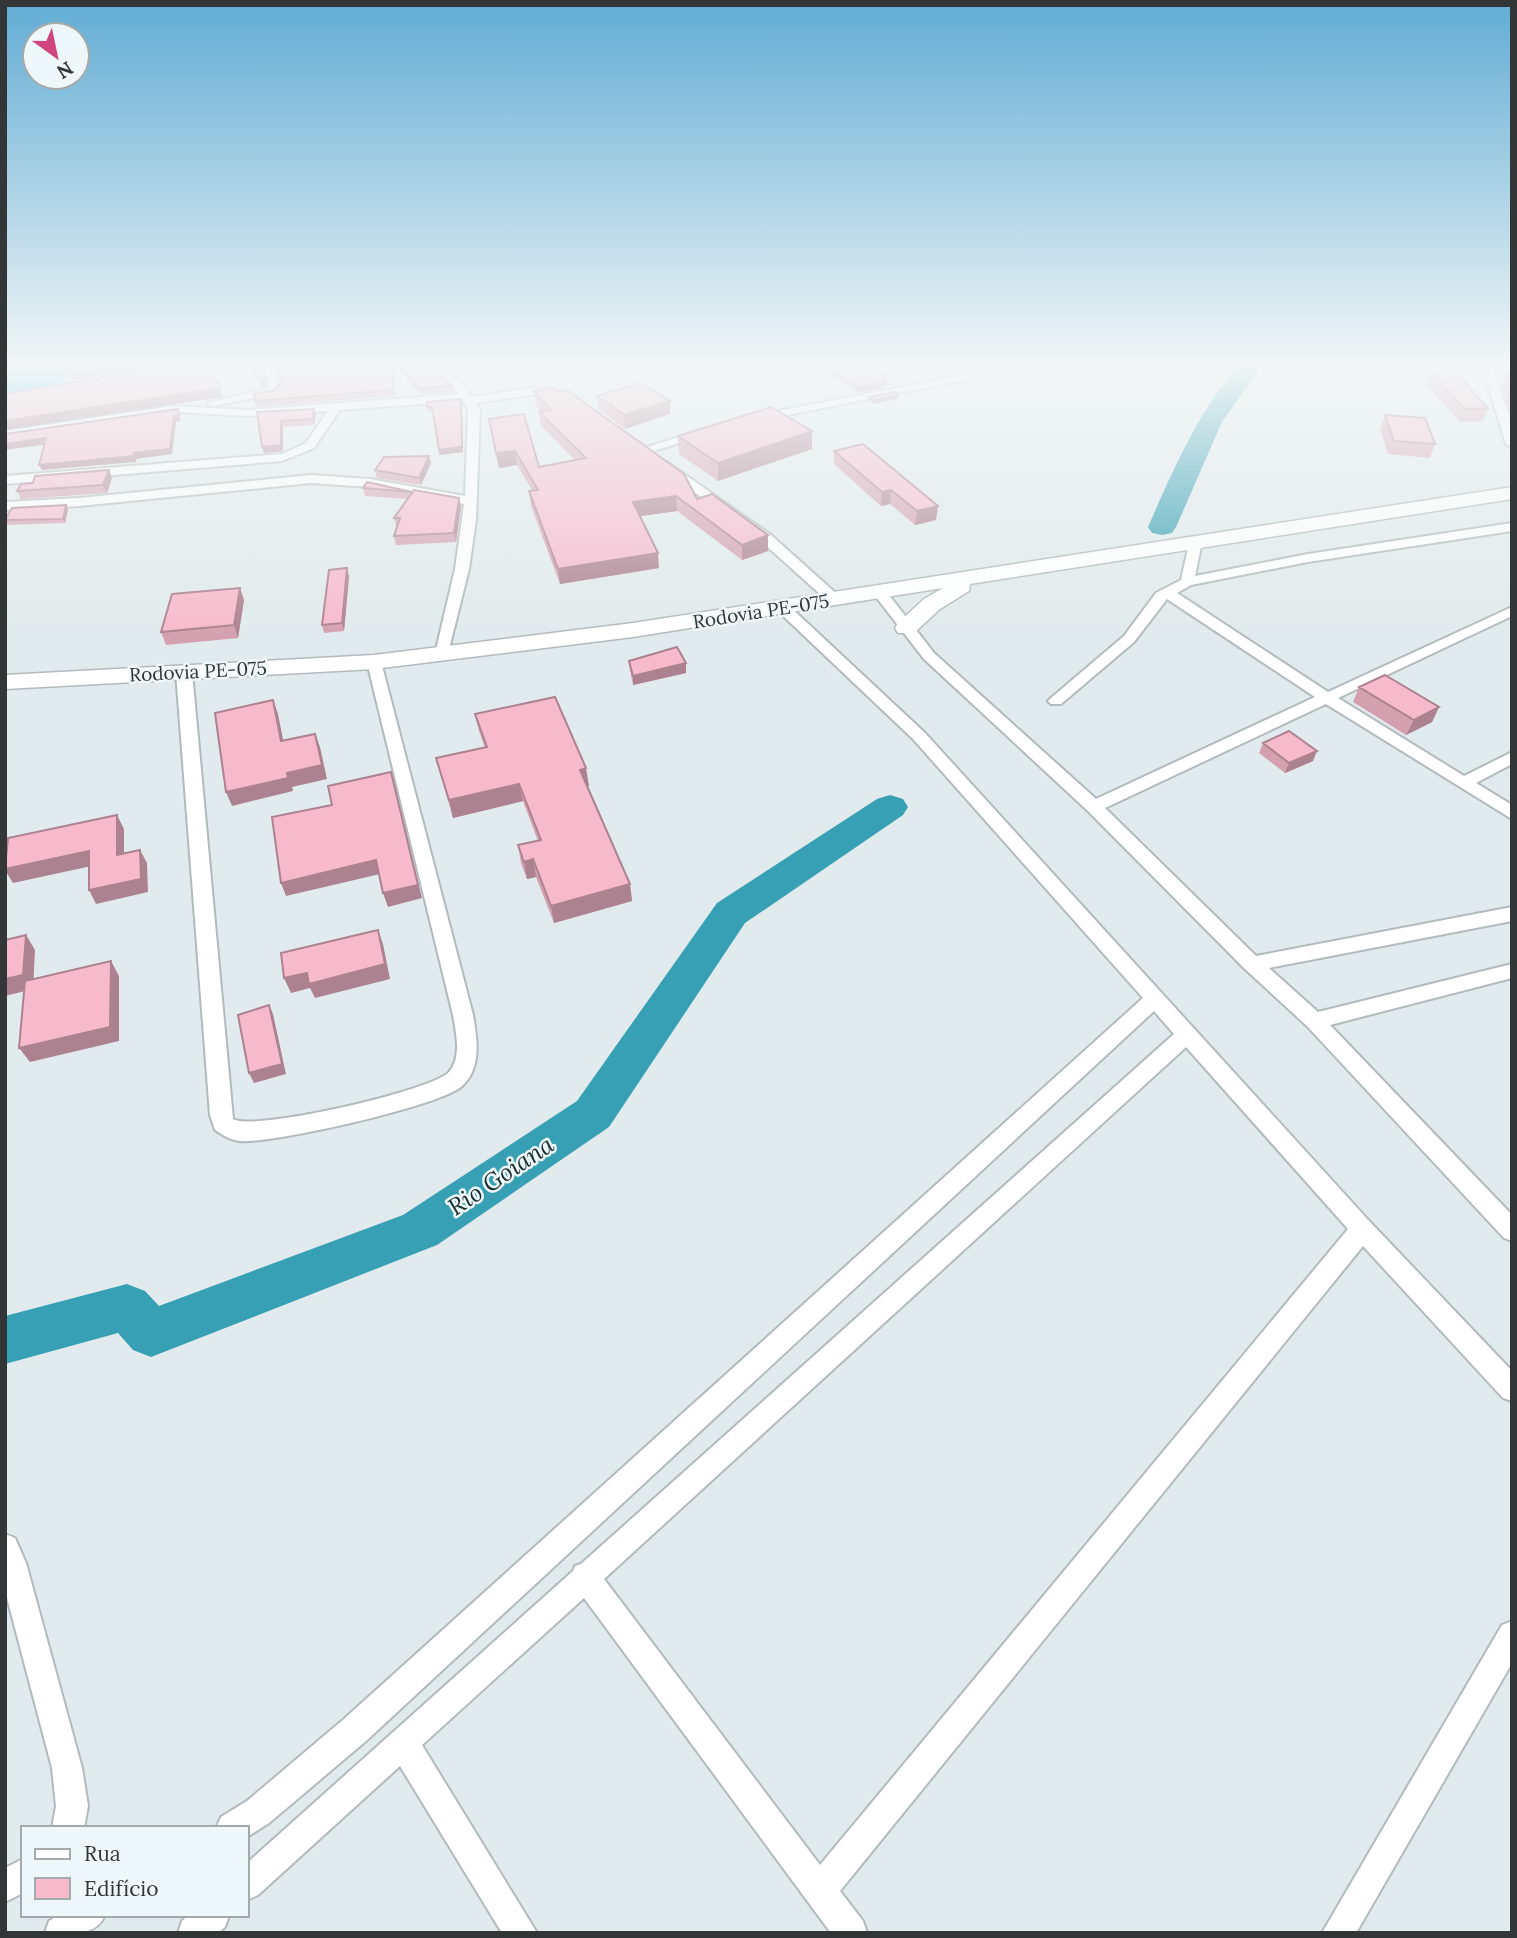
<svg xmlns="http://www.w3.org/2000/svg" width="1517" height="1938" font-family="Lora,serif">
  <rect width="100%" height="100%" fill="#e1eaec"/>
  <path fill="#37c7e4" d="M5,366H77L59,385L5,393Z"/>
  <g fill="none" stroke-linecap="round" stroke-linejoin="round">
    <path fill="#37a0b5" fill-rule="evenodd" d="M1238,366H1261L1222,422L1176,527L1172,533L1162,535L1152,533L1148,527C1173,470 1197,414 1238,366Z
      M890,795L903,799L908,807L903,815L745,923L609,1127L437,1245L151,1357L133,1350L118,1333L5,1364V1316L127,1284L145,1291L159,1306L403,1215L577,1101L717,903L877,799Z"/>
    <defs>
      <path id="minor" d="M264,366H274L282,387L274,394L213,406L207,403L266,389L270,386Z
        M431,366H443L464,385L472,397C495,394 548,381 567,394L561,397L531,395L476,403L480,410L476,520L469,569L447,657L442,658L435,654L455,569L464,504L370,487L311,483L79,506L5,510V502L79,498L311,475L370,479L465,496L468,410L463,401L340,410L314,448L282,461L5,484V476L282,454L306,443L328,411L249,416L174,412L5,438V431L174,406L249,410L459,394Z
        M1012,366H1036L757,421L751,418L757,415Z
        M1482,366H1492L1512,425V447L1506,444Z
        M701,430L707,433L705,435L644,454L638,450Z
        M667,462L771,535L840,597V603H830L761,541L663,469L661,466Z
        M1512,523V531L1308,562L1191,585L1177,593L1328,692L1512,607V616L1338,698L1464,776L1512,752V764L1476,783L1512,805V819L1326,704L1105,808L1256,956L1512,907V921L1269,968L1318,1012L1512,964V978L1330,1025L1512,1215V1241L1504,1238L1307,1026L1245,969L1088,811L924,659L873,593L875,590H885L934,653L1096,799L1315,697L1167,599L1134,642L1061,704H1051L1048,701L1051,698L1124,636L1156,593L1181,580L1190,539H1200L1202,542L1195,576L1308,554Z
        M783,604L788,605L925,733L1370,1222L1512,1371V1401L1503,1398L1363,1246L840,1891L863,1921L867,1933H831L584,1598L422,1745L537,1933H502L400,1766L258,1895L247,1900V1863L573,1571L575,1566L581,1564L1174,1034L1154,1011L366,1741L269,1823L247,1837V1828H216L221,1817L247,1801L344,1719L1143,998L913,739L778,611L776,608ZM1186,1047L1348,1229L820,1865L604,1579Z
        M374,658L381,662L473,1015C477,1038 482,1068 462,1086C441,1106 271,1144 240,1141C230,1140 223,1135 215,1130L210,1115L176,672L179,669H189L192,672L233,1119C252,1132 432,1091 449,1072C462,1057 456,1033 453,1015L367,662Z
        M5,1534L15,1538L26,1563L82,1768L88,1806L84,1828H52L56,1806L52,1768L5,1590Z
        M1512,1621V1663L1356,1933H1322L1502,1625Z
        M23,1859V1893L5,1902V1868Z
        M59,1915H105C95,1938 69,1933 45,1933L49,1921Z
        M189,1915H229L225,1927L218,1933H178L182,1921Z"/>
      <path id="primary" d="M1512,487V499L970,584L969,591L940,609L914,633H898L895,628L898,623L924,599L943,588L633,637L374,669L5,689V675L374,655L633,623Z"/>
    </defs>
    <use href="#minor" stroke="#b2babd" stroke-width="4"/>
    <use href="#primary" stroke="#b2babd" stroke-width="3"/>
    <use href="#minor" fill="#fff" fill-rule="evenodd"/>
    <use href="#primary" fill="#fff" fill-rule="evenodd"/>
  </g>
  <path fill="#d4a0b0" d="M276,366H395L394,396L257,407L255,401L274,390L282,381Z
    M396,366H431L452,386L453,392L420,394Z
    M816,366H873L887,379V385H885L884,388L858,392Z
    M1432,373L1488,408L1483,421L1460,422L1427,386Z
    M1507,374H1512V417L1502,387Z
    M534,391L697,499L768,535V551L742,560L677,511L640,516L659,568L560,584L531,506L529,491L532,490L517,465L499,468L489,419L539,467L575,460L541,426L539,412H541L536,406Z
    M597,396L670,414L625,429L598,409Z
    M462,404L463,452L439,455L433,411L428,412L427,407Z
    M257,412L316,414L314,425L283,427V451L264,453Z
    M1385,415L1435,444L1430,458L1388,454L1380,429Z
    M812,431V449L718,481L679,454L678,436Z
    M834,451L938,506L936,520L915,525L890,504L881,506L834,464Z
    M431,463L421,485L377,478L375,470Z
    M112,478L107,493L21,499L17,491Z
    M363,488L413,492L461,506L456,542L396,545L394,536L397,526H396L394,518L408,499L365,496Z
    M66,505L68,509L65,523L8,525L5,520Z
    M349,576L344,631L324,633L322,625Z
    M244,600L238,638L166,645L161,632Z
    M629,661L686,673L633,685L630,671Z
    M1359,687L1439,707L1432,722L1406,735L1353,702Z
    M475,714L589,786H587L630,884L632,901L554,923L536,877L527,879L521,863L518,845L538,841L523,801L453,818L436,758L485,748L479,731Z
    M1263,743L1313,761L1285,773L1259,753Z"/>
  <path fill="#ad8290" d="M104,366H156L72,380L69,372Z
    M393,366H395L394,396L393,390Z
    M265,379L267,385L261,387L259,381Z
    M887,379V385H885L884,388L858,392V387Z
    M220,388L222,397L5,430V421Z
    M898,395V399L872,404V400Z
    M461,399L463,452L439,455V450Z
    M670,401V414L625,429L624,415Z
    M178,409L181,421L176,422L172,454L136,459V462L42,470L39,465L134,453L174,416Z
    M314,409L316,414L314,425L312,419Z
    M281,421L283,427V451L264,453L262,447Z
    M812,431V449L718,481V463Z
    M46,438L49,444L5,450V444Z
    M515,451L517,465L499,468L496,453Z
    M429,456L431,463L421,485L419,478Z
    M109,470L112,478L107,493L103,485Z
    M891,490L890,504L881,506L882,492Z
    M676,496L677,511L634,517L633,502Z
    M459,498L461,506L456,542L454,533Z
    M66,505L68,509L65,523L63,519Z
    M938,506L936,520L915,525L917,511Z
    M768,535V551L742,560V545Z
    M658,553L659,568L560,584L558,569Z
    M347,568L349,576L344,631L342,623Z
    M240,588L244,600L238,638L234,625Z
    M686,663V673L633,685V676Z
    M273,700L278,714L286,755L281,741Z
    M1439,707L1432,722L1406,735L1414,720Z
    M315,734L320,747L327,779L292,787L293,791L232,806L226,792L287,773Z
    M1317,751L1313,761L1285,773L1289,763Z
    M586,768L589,786L582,788L580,770Z
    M391,772L422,898L388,907L383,893Z
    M519,784L523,801L453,818L449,800Z
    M117,815L124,829V869L117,855Z
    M140,850L147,863L148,892L96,904L89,890Z
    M89,851L96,865L13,883L5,870V869Z
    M533,859L536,877L527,879L524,862Z
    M376,860L380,874L286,896L281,883Z
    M630,884L632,901L554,923L551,906Z
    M378,930L383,944L390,979L315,998L310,988L291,993L284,978Z
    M26,935L35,950L33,989L5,996V979Z
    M111,961L119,976V1041L30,1062L19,1048Z
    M269,1005L273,1014L286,1074L254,1083L249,1073Z"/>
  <path fill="#f7bacd" stroke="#ad8290" stroke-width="2" d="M72,366H104L69,372Z
    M166,366H210L220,388L5,421V394Z
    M251,366H261L265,379L259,381Z
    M277,366H393V390L255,401L254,394L274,390L283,380Z
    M400,366H431L452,386L418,388Z
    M825,366H873L887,379L883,381L885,382L858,387Z
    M1455,372L1488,408L1465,409L1432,373Z
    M1507,374H1512V387Z
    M640,383L670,401L624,415L597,396Z
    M553,388L559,392L567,390L684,474L697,499L712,494L768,535L742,545L676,496L633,502L658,553L558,569L529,491L538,490L515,451L496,453L489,419L524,414L539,467L586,458L539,412L551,410L534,391Z
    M895,392L898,395L872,400L869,397Z
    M461,399L462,447L439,450L432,407H427V402Z
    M771,407L812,431L718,463L678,436Z
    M178,409L179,415L174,416L170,449L134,453V456L39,465L46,438L5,444V434Z
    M314,409L312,419L281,421V445L262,447L257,412Z
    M1385,415L1425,418L1435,444L1394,441Z
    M863,444L938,506L917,511L891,490L882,492L834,451Z
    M429,456L419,478L375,470L384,457Z
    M109,470L103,485L17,491L21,484L33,483L35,476Z
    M367,482L412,492L363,488Z
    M414,490L459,498L454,533L394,536L400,518H394Z
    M66,505L63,519L5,520L12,508Z
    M347,568L342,623L322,625L329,570Z
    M240,588L234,625L161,632L172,594Z
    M677,647L686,663L633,676L629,661Z
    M1385,675L1439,707L1414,720L1359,687Z
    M555,697L586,768L580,770L630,884L551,906L533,859L524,862L518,845L541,840L519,784L449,800L436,758L487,747L475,714Z
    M273,700L281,741L315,734L322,765L287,773L288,778L226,792L215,713Z
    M1289,731L1317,751L1289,763L1263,743Z
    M391,772L418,885L383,893L376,860L281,883L272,817L332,805L328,786Z
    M117,815V855L140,850L141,879L89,890V851L5,869L8,838Z
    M378,930L385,964L309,984L307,973L284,978L281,953Z
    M26,935L23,975L5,979V940Z
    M111,961L110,1027L19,1048L25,981Z
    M269,1005L282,1064L249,1073L238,1015Z"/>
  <linearGradient id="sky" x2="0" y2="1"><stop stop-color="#61acd4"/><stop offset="0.57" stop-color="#f2f6f6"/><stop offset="1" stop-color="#f2f6f6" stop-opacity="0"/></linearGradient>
  <rect width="1517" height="638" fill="url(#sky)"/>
  <g text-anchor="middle" stroke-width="5" stroke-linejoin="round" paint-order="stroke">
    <g font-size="19" fill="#323637" stroke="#eef7f9">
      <text transform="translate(761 611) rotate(-9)" y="7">Rodovia PE-075</text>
      <text transform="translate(198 671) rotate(-3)" y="7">Rodovia PE-075</text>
    </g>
    <g font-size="24" font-style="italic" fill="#162d32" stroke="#eef7f9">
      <text transform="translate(501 1176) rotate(-34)" y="8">Rio Goiana</text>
    </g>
  </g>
  <rect width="1517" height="1938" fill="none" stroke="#323637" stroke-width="14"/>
  <rect x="21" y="1826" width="228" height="91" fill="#eef7f9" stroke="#a3aaab" stroke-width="2"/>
  <rect x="35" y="1849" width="35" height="10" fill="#ffffff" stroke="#a3aaab" stroke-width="2"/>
  <text x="84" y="1861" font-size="21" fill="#323637">Rua</text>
  <rect x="35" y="1878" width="35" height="21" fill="#f7bacd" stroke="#a3aaab" stroke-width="2"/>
  <text x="84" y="1896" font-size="21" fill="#323637">Edifício</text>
  <g transform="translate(56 56) rotate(147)"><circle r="33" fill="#eef7f9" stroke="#a3aaab" stroke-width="2"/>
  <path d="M0-5L12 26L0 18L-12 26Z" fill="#cf457e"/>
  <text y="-10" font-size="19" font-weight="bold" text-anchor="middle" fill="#323637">N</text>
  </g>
</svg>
